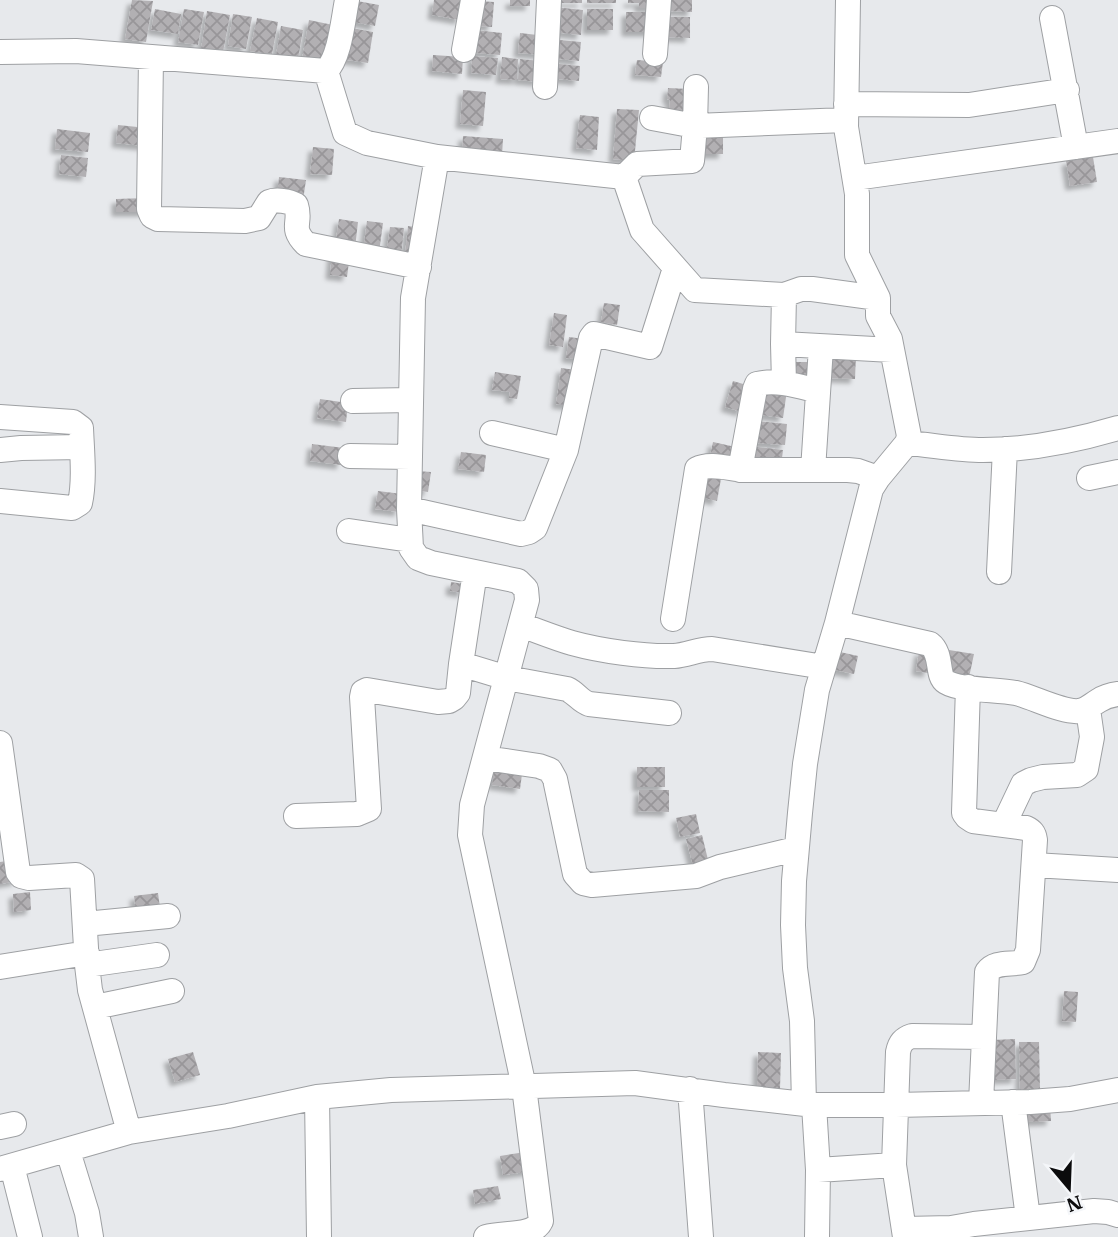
<svg xmlns="http://www.w3.org/2000/svg" width="1118" height="1237" font-family="'IBM Plex Serif',serif">
  <defs>
    <pattern id="building-cross-hatch" width="8" height="8" patternUnits="userSpaceOnUse" patternTransform="scale(1.75)"><rect width="8" height="8" fill="#b2b0b3"/><path d="M0 0l8 8M0 8l8-8" fill="none" stroke="#989699"/></pattern>
    <filter id="shadow"><feDropShadow dx="-4.5" dy="4.5" stdDeviation="2" flood-color="#0004"/></filter>
  </defs>
  <rect width="100%" height="100%" fill="#e7e9ec"/>
  <path fill="url(#building-cross-hatch)" filter="url(#shadow)" d="M132,0L153,1L146,42L125,39Z
    M434,0H464L460,20L432,15Z
    M510,0H530V6H510Z
    M557,0H582V3H557Z
    M587,0H616V3H587Z
    M628,0H656V8H639V3H628Z
    M668,0H692V12L668,11Z
    M357,1L379,5L375,26L353,22Z
    M478,1L494,2L492,27L476,26Z
    M554,7L583,10L581,35L552,32Z
    M155,9L181,14L178,34L151,30Z
    M184,9L204,12L198,45L178,42Z
    M587,9H613V30H587Z
    M207,11L230,15L223,52L201,49Z
    M626,12H653V32H626Z
    M233,14L252,17L246,49L228,46Z
    M662,17H690V38L662,37Z
    M257,18L278,22L272,54L250,51Z
    M309,20L333,25L327,63L302,59Z
    M281,26L303,30L298,59L276,55Z
    M347,27L373,32L368,63L341,59Z
    M475,30L502,33L500,55L474,53Z
    M520,33L546,36L544,55L518,53Z
    M549,39L581,42L579,61L548,58Z
    M433,55L463,57L462,74L432,71Z
    M472,56L498,58L496,75L471,73Z
    M502,57L518,59L517,80L500,79Z
    M520,59L541,61L539,82L518,80Z
    M637,60L663,62L661,77L635,75Z
    M549,63L580,66L579,81L548,78Z
    M668,88L689,89L686,118L669,111L670,100L667,99Z
    M463,90L486,92L483,126L460,124Z
    M617,109L639,110L634,161L613,159Z
    M580,115L599,117L597,150L576,148Z
    M118,125L147,128L145,146L116,143Z
    M57,129L90,133L88,152L55,149Z
    M702,131L723,132V154H702Z
    M463,136L503,139L502,155L462,151Z
    M313,147L334,149L332,175L310,174Z
    M61,155L88,158L86,177L59,174Z
    M1093,157L1097,182L1070,186L1066,161Z
    M279,177L306,180L303,200L277,198Z
    M146,198V212H116V199Z
    M339,219L358,222L355,248L335,246Z
    M367,221L383,223L379,253L363,251Z
    M408,226L421,228L416,257L405,255Z
    M390,227L404,228L401,257L386,255Z
    M332,253L350,254L347,277L330,275Z
    M604,303L620,305L617,325L601,322Z
    M554,313L567,315L563,347L549,345Z
    M569,337L584,339L581,360L566,358Z
    M831,353L856,354L855,379L829,378Z
    M795,362H818V383L796,384Z
    M561,368L576,370L571,406L556,404Z
    M495,372L521,376L517,399L509,398L510,392L492,390Z
    M733,381L750,386L742,412L725,407Z
    M765,387L787,390L783,418L761,415Z
    M320,399L348,403L346,422L317,418Z
    M757,421L787,424L785,445L755,443Z
    M713,442L740,448L736,467L709,461Z
    M312,444L344,448L341,465L310,461Z
    M750,446L783,450L781,466L748,462Z
    M461,452L486,455L484,472L458,469Z
    M700,469L722,473L717,501L695,496Z
    M417,471L431,472L428,492L414,490Z
    M378,491L402,494L399,512L375,509Z
    M451,582L464,584L463,593L450,591Z
    M949,650L974,654L968,682L944,679Z
    M919,651L931,653L928,673L916,671Z
    M840,652L858,656L854,674L835,670Z
    M637,767H665V787H637Z
    M494,769L522,774L520,789L492,785Z
    M639,790H669V812L638,811Z
    M696,814L700,833L680,837L676,818Z
    M702,835L709,864L694,869L686,839Z
    M14,860L17,881L0,884V862Z
    M30,892L31,910L14,912L13,894Z
    M158,893L160,908L136,912L134,896Z
    M1064,991L1078,992L1076,1022L1062,1021Z
    M1015,1039L1016,1079L993,1080L992,1040Z
    M1019,1042H1039L1040,1090L1020,1091Z
    M193,1052L200,1075L175,1082L168,1059Z
    M758,1052L781,1053L780,1089L757,1088Z
    M1050,1105L1051,1121L1025,1122V1106Z
    M531,1151L533,1171L503,1175L500,1156Z
    M498,1186L501,1199L475,1204L473,1190Z"/>
  <g fill="none" stroke-linecap="round" stroke-linejoin="round">
    <defs>
      <path id="minor" d="M1052,18L1076,147
        M464,50L473,0
        M0,52L76,51L326,71
        M655,54L659,0
        M151,57L149,209L152,216L158,219L245,221L259,218L269,202C276,199 289,201 296,205C302,223 289,227 306,244L419,267
        M326,71L345,133L367,143L437,157L624,177
        M326,71C340,57 343,20 347,0
        M545,87L549,0
        M846,104L969,105L1067,90
        M652,118L695,126L696,87
        M437,157L413,298L409,509L411,548L418,558L431,563L518,581L526,589L527,600L472,805L470,835L524,1087L541,1221C534,1237 504,1232 486,1237
        M624,177L642,230L695,290L784,295L801,289H812L878,298
        M624,177L637,164L692,161L695,126L846,120
        M855,178L1118,141
        M783,344L892,350
        M784,383L783,344L784,295
        M353,401L411,400
        M0,417L73,422L81,428C82,452 85,480 80,503L72,508L0,501
        M492,433L566,450
        M907,443C932,445 958,450 983,450C1029,450 1074,441 1118,428
        M0,450L21,448L82,447
        M350,456L410,457
        M740,470L755,389L757,384C777,379 798,386 818,391
        M813,470L821,347
        M1089,478L1118,472
        M409,509L521,534L529,532L535,528L566,450L591,338L594,334L650,347L675,268
        M349,531L410,540
        M999,572L1005,449
        M673,619L697,469C710,462 730,469 745,470C779,470 814,470 848,470L858,471L878,478
        M837,623L930,644C943,654 936,676 946,682C961,691 998,689 1016,693C1033,697 1063,713 1079,711C1087,710 1091,705 1098,701C1104,697 1110,695 1118,694
        M521,625C538,631 555,638 572,643C601,651 644,657 674,656C687,655 699,649 712,649L824,667
        M461,664L507,678L567,689C576,693 580,701 589,704L669,713
        M968,687L964,813L967,817L973,821L1026,828C1032,831 1034,833 1035,840L1028,950L1023,962C1010,965 995,961 987,972L981,1103
        M0,743L18,872L21,876L29,878L76,875L82,879L87,965L90,990L129,1132
        M485,758L539,766L550,770L555,779L575,874L583,883L592,885L696,876L720,867L796,849
        M296,816L357,814L369,809L362,697L363,692L367,690L438,702L449,701L454,698L458,693L461,664L475,572
        M1004,824L1023,784L1031,780L1043,777L1077,775L1086,769L1092,737L1088,709
        M1034,865L1118,870
        M85,924L168,916
        M87,965L157,955
        M0,967L87,953
        M95,1007L172,991
        M690,1089L701,1237
        M317,1097L319,1237
        M1013,1102L1028,1218
        M804,1104L802,1021L795,968L793,925L794,881L800,813L805,764L817,690L837,623L871,489L878,478L907,443L909,436L890,339L878,316V298L857,255V194L846,127L848,0
        M814,1105L818,1170L817,1237
        M0,1127L14,1124
        M68,1151L87,1213L91,1237
        M12,1166L30,1237
        M0,1169L129,1132L228,1116L317,1097L391,1090L635,1083L724,1095L814,1105H896L1030,1102L1070,1099L1118,1090
        M818,1170L894,1165
        M905,1229L951,1228L974,1224L1094,1211L1108,1212L1118,1215
        M905,1237L894,1165L898,1052C900,1043 903,1039 912,1036L984,1037"/>
    </defs>
    <use href="#minor" stroke="#9ea0a3" stroke-width="26"/>
    <use href="#minor" stroke="#fff" stroke-width="24"/>
  </g>
  <g transform="translate(1069 1188) rotate(161)" stroke="#f4f6f9" stroke-width="5" paint-order="stroke">
  <path d="M0-5L12 26L0 18L-12 26Z" fill="#0b0b0c"/>
  <text y="-10" font-size="19" font-weight="bold" text-anchor="middle" fill="#0b0b0c">N</text>
  </g>
</svg>
